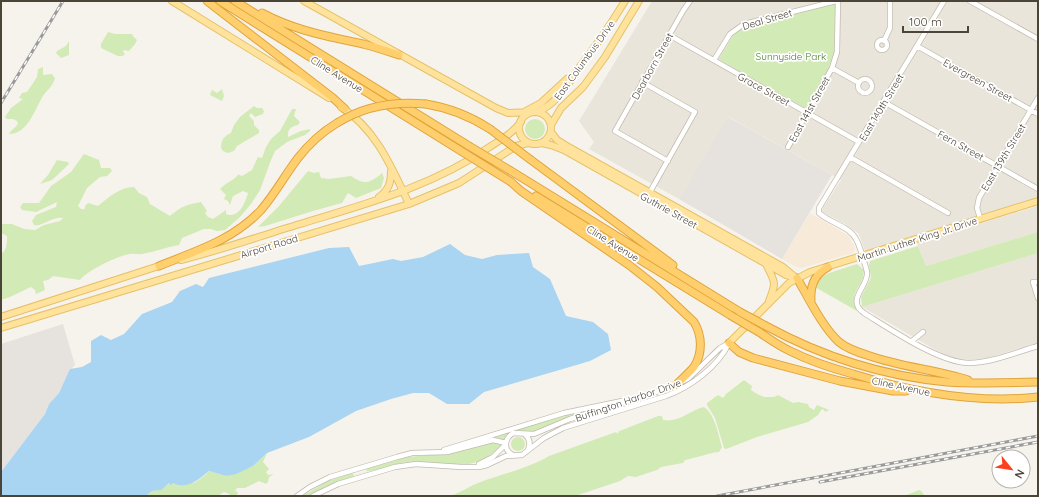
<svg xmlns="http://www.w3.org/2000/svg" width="1039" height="497" font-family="Quicksand,sans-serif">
  <rect width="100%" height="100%" fill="#f6f3ec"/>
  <path fill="#eae5da" d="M652,1H1038V182L1034,189L1038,192V198L865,251L859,234L845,224L821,211L841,180L729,117L679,199L589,149L594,142L579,121Z
    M1038,206V232L926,266L917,243Z
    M1038,253V343L987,358L970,360L959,359L946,356L862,307Z"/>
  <path fill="#f7ead8" d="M810,213L849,236L855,249L852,253L802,268L797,267L782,259Z"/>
  <path fill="#e6e2dd" d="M728,117L832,175L782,259L679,199Z
    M63,324L75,365L70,370L59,393L49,404L45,414L1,472V344Z"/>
  <path fill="#d2eab5" d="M833,4L835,6L834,52L827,72L808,106L805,108L719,59L733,36L742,29Z
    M108,32L115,34H132L133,36L137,40L135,44L129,51L124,50L123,52L125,54L123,56H118L101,48V44Z
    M69,41V55L61,58L56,53L57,51L66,46Z
    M43,67V75L52,74L55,78C53,86 48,89 43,96C35,109 28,134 9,134C11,130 15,128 18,124L17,121L13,119H7L5,117L11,108L23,99L19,98L22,93L27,92L37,77L38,69Z
    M222,89L224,96L222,101L210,95L212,90L217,93Z
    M254,106L257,108H262L264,111L263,114L255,117L251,113L249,116L254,121V125L259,130V133L237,146L234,151L228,153L223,151L221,148C221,140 224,136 231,133L234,125L240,117Z
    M292,109H296L294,116L300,122L298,125C291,126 287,130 288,137L301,131L310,129V131L305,135L287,142L275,151L271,160L260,190L251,204L239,218L225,230L217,231L211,229H204L182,238L179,245C166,247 155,252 142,254C138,255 134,253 130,254C117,256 88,270 80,280L53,276L48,280L43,281L45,290L36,294L35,290L31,287L10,297L1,300V254C7,251 7,242 7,236L1,233V226L3,224H12L24,229L35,230L44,225L60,221L63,218C52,216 43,227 34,225L32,221L36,215L56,207L57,202L36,212L22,210L20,207L23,203H39L51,186L71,172L84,154L99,160L101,168H110L112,171L107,176L100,177L87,188L78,206L81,209H85V206L88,203L98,206C109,197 120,187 134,187L139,193L147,197L150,204L170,216C182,206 186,205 201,202L207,211L205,213L208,217L213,219L226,210V214C239,219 245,203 248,193L243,191L233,196L230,205L228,201L224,199L226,195L220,189C225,183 233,181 238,175L237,174L242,176L252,170L258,157L262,158L266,147L271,139L280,131Z
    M525 129a10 10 0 1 1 20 0a10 10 0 1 1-20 0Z
    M57,160L68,162L69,164L52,180L40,184L48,175Z
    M308,171L314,173L319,172L321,178L329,179L351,176C364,185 369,184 382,173L384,178L381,188L356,198L348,193L342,203L313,211L265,226L258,227L279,206Z
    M1038,232V253L862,307L861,297L871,278L869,265L870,261L918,246L926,266Z
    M857,264L864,270C864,287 847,292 857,311L815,287L821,277L829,273Z
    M744,380L752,386L751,390L757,394L764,397H774L778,395L793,403L798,402L808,404L809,407L814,410L817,405L829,410L825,412L824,410L822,409L818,415L808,422L757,437L726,449L724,448L715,418L707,405V403L718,395L723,398L726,394Z
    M608,406L535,431C522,434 512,424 504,441L499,438H494L493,436L561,415Z
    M704,407C715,414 718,434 722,447L719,452C707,453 697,458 685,460L683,463L661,467L657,470L636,477L628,476L620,481L575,496H450C460,493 468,487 478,483C501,474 527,469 549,456L616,432L618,434L619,431L622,430L658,416H662L663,420C679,423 690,410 704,407Z
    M511 444a7 7 0 1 1 14 0a7 7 0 1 1-14 0Z
    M493,442L501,445C473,477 444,460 408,462C394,463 381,471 366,471L367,468L408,457L451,453Z
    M267,453L263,462L269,469L266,472L268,475L274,474L269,477L268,482L266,484L259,481L245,488H237L235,491L238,492L237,495L230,496L229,494L224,492L218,496H146L152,491C160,491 163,487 170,483H194L204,476L209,471L226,476L253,466Z
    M352,473L354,475L353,477L328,486L308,496H302L328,481Z
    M919,490L921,491L925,496H904Z"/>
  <path fill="#a9d4f2" d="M450,244L465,255L482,259L497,255L529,253L533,267L550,279L566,316L593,322L608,334L611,350L590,361L573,366L484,392L469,404H447L429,393H413L391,399L356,411L309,437L267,453L253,466L236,474L226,476L209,471C198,480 187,490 173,483L170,485L169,483L161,490L152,491L146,496H1V472L45,414L49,404L59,393L70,369L82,367L91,362V341L101,335L111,340L124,334L142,314L172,302L180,291L196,284L203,287L209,278L329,248L349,247L359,266L393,259L401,261L423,257Z"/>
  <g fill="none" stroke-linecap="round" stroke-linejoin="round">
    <defs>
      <path id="minor" d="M944,1L819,208V213C830,223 849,226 856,239C859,244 860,249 862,254C863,260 866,266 867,272C869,286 845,300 864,313C890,329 940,363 969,363C991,363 1017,352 1038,346
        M970,1L1038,39
        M669,35L859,142
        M877 45a5 5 0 1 1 10 0a5 5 0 1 1-10 0Z
        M884,41L890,28V1
        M917,46L1038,114
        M714,60L730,34L744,24L836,1
        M832,68L859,83
        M858 86a7 7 0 1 1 14 0a7 7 0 1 1-14 0Z
        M642,82L695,112L650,192
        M884,102L1038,189
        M788,147L832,68L837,52L838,1
        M850,157L948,213
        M668,161L615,131L683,11L690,1
        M980,218L977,208L979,198L1038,98
        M1038,282H1033L1038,298
        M912,341L923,332
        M524,434C530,438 531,443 528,450
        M444,450L564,413L622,401
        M513,455C503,450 504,439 513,433L534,434L570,419L629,401L676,385L689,378L720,348L729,343
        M479,464L493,457L506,444
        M297,496L310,487L330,477L397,457L412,453L447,452L493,440L506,443
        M313,496L338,484L395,467L416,464L461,467H479L487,465L506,456L522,455L544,438L563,428L666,396C690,387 718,367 729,343"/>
      <path id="major" d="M172,1L329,98
        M304,1L496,108L508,113L533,112
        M341,107C376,129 392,168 409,204
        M526,111L541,103L567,79L571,78
        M519 128a16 16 0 1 1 32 0a16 16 0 1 1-32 0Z
        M537,112C556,105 568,84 579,68C596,46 611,24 625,1
        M551,125L561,108L583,87L605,57L639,1
        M551,132L557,140L565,145L783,267L795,277
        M541,143L551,145L564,150L786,275L797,278
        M379,197C389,190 391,182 391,171
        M181,260C221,250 260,236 300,224C365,204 431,187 488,148C500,140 512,134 521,122
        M766,264C775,283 777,281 769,301
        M1,317L162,265
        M1,328L409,204L459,183L516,146L528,143
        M729,343L789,283L810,272L1038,201"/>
      <path id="highway" d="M207,1L333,98L345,109
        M220,1L461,151
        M235,1L469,146
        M262,13C296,31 327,36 363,44C375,47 387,51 399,55
        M426,104C450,108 470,116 490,129
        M531,160L673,265
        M511,171L740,312
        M511,182L521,191L629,265L657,287L694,322C702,335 703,353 694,367C689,373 682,379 676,385
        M536,196L730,315
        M159,266C196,251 233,240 261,210C275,194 285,175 298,158C309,144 322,132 337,123
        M797,278C808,297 823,328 839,342C847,349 860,353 870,356C902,367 936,370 968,380
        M811,300C810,286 815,274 828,267
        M766,326C821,356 884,376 947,382C977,384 1008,383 1038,382
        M759,332C769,339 779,346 790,351C810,361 831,368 853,374C912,392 976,404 1038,397
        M729,343L739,352L753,358L840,381L893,391H906"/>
    </defs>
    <use href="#minor" stroke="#c2bbae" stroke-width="6"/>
    <use href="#major" stroke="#e6c16a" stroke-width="8"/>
    <use href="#highway" stroke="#e0a43c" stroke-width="9"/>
    <use href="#minor" stroke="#fff" stroke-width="4.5"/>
    <use href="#major" stroke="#ffe39c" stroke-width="6"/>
    <use href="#highway" stroke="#ffcf6e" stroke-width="7"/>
    <defs>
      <path id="rail" d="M1,103L63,1
        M820,482L1038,442
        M717,496L1038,436"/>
    </defs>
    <use href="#rail" stroke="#9a9a9a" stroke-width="3"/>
    <use href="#rail" stroke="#fff" stroke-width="1.5" stroke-dasharray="4.5" stroke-linecap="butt"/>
    <defs>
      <path id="highway-bridge" d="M337,123C364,106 394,101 426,104
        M490,129L531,160
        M469,146L511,171
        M461,151L511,182
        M740,312L766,326
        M730,315L759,332"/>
    </defs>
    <use href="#highway-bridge" stroke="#e0a43c" stroke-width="9" stroke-linecap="butt"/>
    <use href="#highway-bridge" stroke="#ffcf6e" stroke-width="7"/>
  </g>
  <g text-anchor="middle" stroke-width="3.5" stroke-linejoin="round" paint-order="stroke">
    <g font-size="10" fill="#4b4439" stroke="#fff">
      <text transform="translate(767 19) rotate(-16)" y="4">Deal Street</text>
      <text transform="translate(584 60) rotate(-54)" y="4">East Columbus Drive</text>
      <text transform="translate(652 66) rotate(-61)" y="4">Dearborn Street</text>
      <text transform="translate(337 74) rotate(32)" y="4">Cline Avenue</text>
      <text transform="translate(978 80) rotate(29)" y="4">Evergreen Street</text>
      <text transform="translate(764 89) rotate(29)" y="4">Grace Street</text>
      <text transform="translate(881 107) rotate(-59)" y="4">East 140th Street</text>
      <text transform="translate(809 109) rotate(-61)" y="4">East 141st Street</text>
      <text transform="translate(961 145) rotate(29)" y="4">Fern Street</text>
      <text transform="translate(1003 157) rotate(-59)" y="4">East 139th Street</text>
      <text transform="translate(669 210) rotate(29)" y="4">Guthrie Street</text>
      <text transform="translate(917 239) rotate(-18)" y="4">Martin Luther King Jr. Drive</text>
      <text transform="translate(613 243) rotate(32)" y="4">Cline Avenue</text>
      <text transform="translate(269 246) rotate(-17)" y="4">Airport Road</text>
      <text transform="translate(901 386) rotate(12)" y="4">Cline Avenue</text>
      <text transform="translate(628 400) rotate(-19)" y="4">Buffington Harbor Drive</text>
    </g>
    <g font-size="10" fill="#4a7f2a" stroke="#fff">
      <text x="791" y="60">Sunnyside Park</text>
    </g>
  </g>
  <rect width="1039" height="497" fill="none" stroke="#4b4439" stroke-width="4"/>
  <g transform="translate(1011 469) rotate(120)"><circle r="19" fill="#ffffff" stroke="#b7b4b0"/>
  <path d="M0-3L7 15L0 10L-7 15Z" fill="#fc3f1d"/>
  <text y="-6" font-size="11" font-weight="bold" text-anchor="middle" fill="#4b4439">N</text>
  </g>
  <path d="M903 26v6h65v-6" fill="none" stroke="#4b4439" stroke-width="2"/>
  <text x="909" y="26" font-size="12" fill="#4b4439" stroke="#ffffff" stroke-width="3" paint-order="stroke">100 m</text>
</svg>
